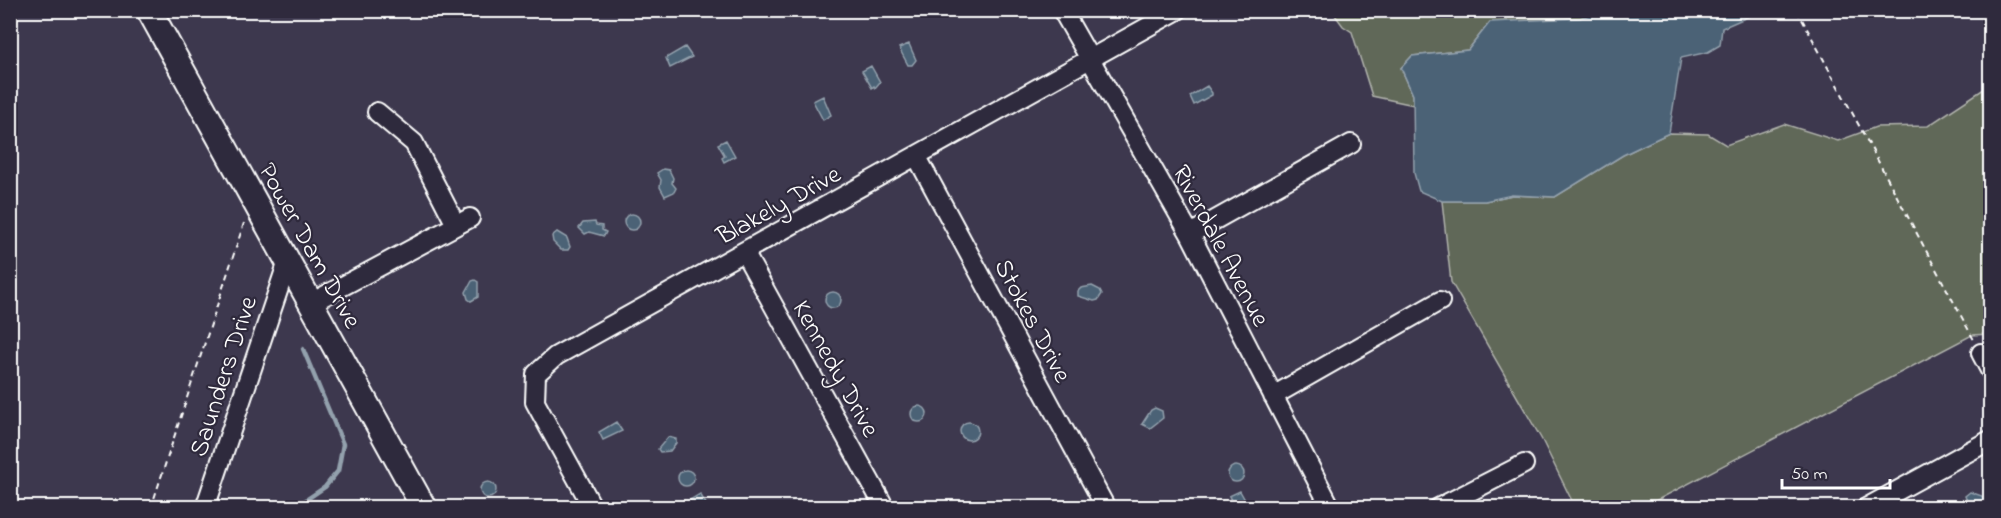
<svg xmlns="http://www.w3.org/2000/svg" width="2001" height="518" font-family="'Indie Flower',sans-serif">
  <rect width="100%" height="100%" fill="#3d384e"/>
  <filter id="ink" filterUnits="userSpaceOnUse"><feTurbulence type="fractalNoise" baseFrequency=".0167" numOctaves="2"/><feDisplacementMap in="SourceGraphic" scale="12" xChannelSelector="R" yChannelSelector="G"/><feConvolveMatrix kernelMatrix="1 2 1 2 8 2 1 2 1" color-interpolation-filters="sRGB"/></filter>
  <g filter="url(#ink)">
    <path fill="#616759" stroke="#b0b3ac" stroke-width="1.5" d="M1332,11H1605L1580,18L1490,22L1468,50L1412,56L1401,68L1413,95L1414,105L1372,96L1352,32L1343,26Z
      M1990,85V334L1972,335L1644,507H1575L1542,440L1451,282L1442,201H1485L1512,195L1555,197L1623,155L1669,133L1708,134L1726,145L1784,124L1838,141L1876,127L1928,126Z"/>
    <path fill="#4b6276" stroke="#93a1ad" stroke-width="1.5" d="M1605,10L1761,11L1722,28L1720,45L1708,52L1681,58L1669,133L1623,155L1555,197L1512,195L1485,201H1442L1419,191L1414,173L1413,95L1401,68L1412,56L1468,50L1490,22L1580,18Z
      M909,44L916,60L912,65H908L899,48Z
      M685,47L692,57L670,68L666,58Z
      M871,66L880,82L875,88L874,86L872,88L862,71Z
      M1207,86L1212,93V95L1194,105L1190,96Z
      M823,96L831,115L823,120L813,101Z
      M726,140L735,156L724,162L722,158L725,156L718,144Z
      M663,169L669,170L673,178L672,183L676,188L674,192L665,196L660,187L661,180L657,173Z
      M624 222a8 8 0 1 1 16 0a8 8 0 1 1-16 0Z
      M595,222L596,225L602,226V230L606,232L604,236L589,232L585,234L579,228L583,223Z
      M557,232L567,238L570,247L568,250H561L553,242L552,236Z
      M475,280L478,282V297L471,301L468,299L466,292L472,281Z
      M1092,286L1100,290L1102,294L1098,300L1094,301L1078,296V291L1081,288Z
      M825 300a8 8 0 1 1 16 0a8 8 0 1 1-16 0Z
      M911 414a8 8 0 1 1 16 0a8 8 0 1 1-16 0Z
      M1155,408L1162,411L1163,418L1150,428L1142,424L1151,410Z
      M960 431a9 9 0 1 1 18 0a9 9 0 1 1-18 0Z
      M616,422L622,431L603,440L599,432Z
      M668,437L676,439V443L670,451L660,452L658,449Z
      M1228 474a8 8 0 1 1 16 0a8 8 0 1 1-16 0Z
      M678 478a8 8 0 1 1 16 0a8 8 0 1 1-16 0Z
      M480 490a8 8 0 1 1 16 0a8 8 0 1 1-16 0Z
      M1240,491L1249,507H1234L1229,496Z
      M1970,492L1982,496L1985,501L1982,506L1976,507L1967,501L1965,496Z
      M700,494L708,507H694L690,500Z"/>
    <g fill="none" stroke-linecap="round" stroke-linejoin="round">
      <path stroke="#93a1ad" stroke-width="4.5" d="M294,508L325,487L338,471L343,444L303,349"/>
      <defs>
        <path id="minor" d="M1062,10L1190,234L1331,508
          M377,112L414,143L456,225
          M917,157L1106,508
          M1190,234L1351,144
          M744,252L885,508
          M311,303L470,218
          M1981,353L1990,370
          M1273,396L1440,301
          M205,508L288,261
          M593,508L535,402L536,374L556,356L1178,10
          M1438,508L1524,464
          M1866,508L1990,440"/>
        <path id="major" d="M149,10L424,508"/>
      </defs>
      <use href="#minor" stroke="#fff" stroke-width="22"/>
      <use href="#major" stroke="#fff" stroke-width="28"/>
      <path stroke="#fff" stroke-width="2" stroke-dasharray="6 4.5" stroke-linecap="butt" d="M1797,10L1974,340
        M151,508L244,223"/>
      <use href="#minor" stroke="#2f2a3d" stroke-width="18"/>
      <use href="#major" stroke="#2f2a3d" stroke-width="24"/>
    </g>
  </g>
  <g text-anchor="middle" stroke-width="4.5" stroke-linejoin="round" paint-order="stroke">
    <g font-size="26" fill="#fff" stroke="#2f2a3d">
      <text transform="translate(778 204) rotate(-29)" y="9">Blakely Drive</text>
      <text transform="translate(311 245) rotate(61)" y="9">Power Dam Drive</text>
      <text transform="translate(1222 245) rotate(62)" y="9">Riverdale Avenue</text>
      <text transform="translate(1034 320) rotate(62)" y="9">Stokes Drive</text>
      <text transform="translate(837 368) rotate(61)" y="9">Kennedy Drive</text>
      <text transform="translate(222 376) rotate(-72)" y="9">Saunders Drive</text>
    </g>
  </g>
  <rect width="2001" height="518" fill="none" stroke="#2f2a3d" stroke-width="36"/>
  <rect x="18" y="18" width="1965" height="482" fill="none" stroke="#fff" stroke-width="2" filter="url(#ink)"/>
  <path d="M1782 479v9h108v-9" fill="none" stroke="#ffffff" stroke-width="3"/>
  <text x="1791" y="479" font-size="18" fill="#ffffff" stroke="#2f2a3d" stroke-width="4.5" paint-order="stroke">50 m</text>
</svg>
